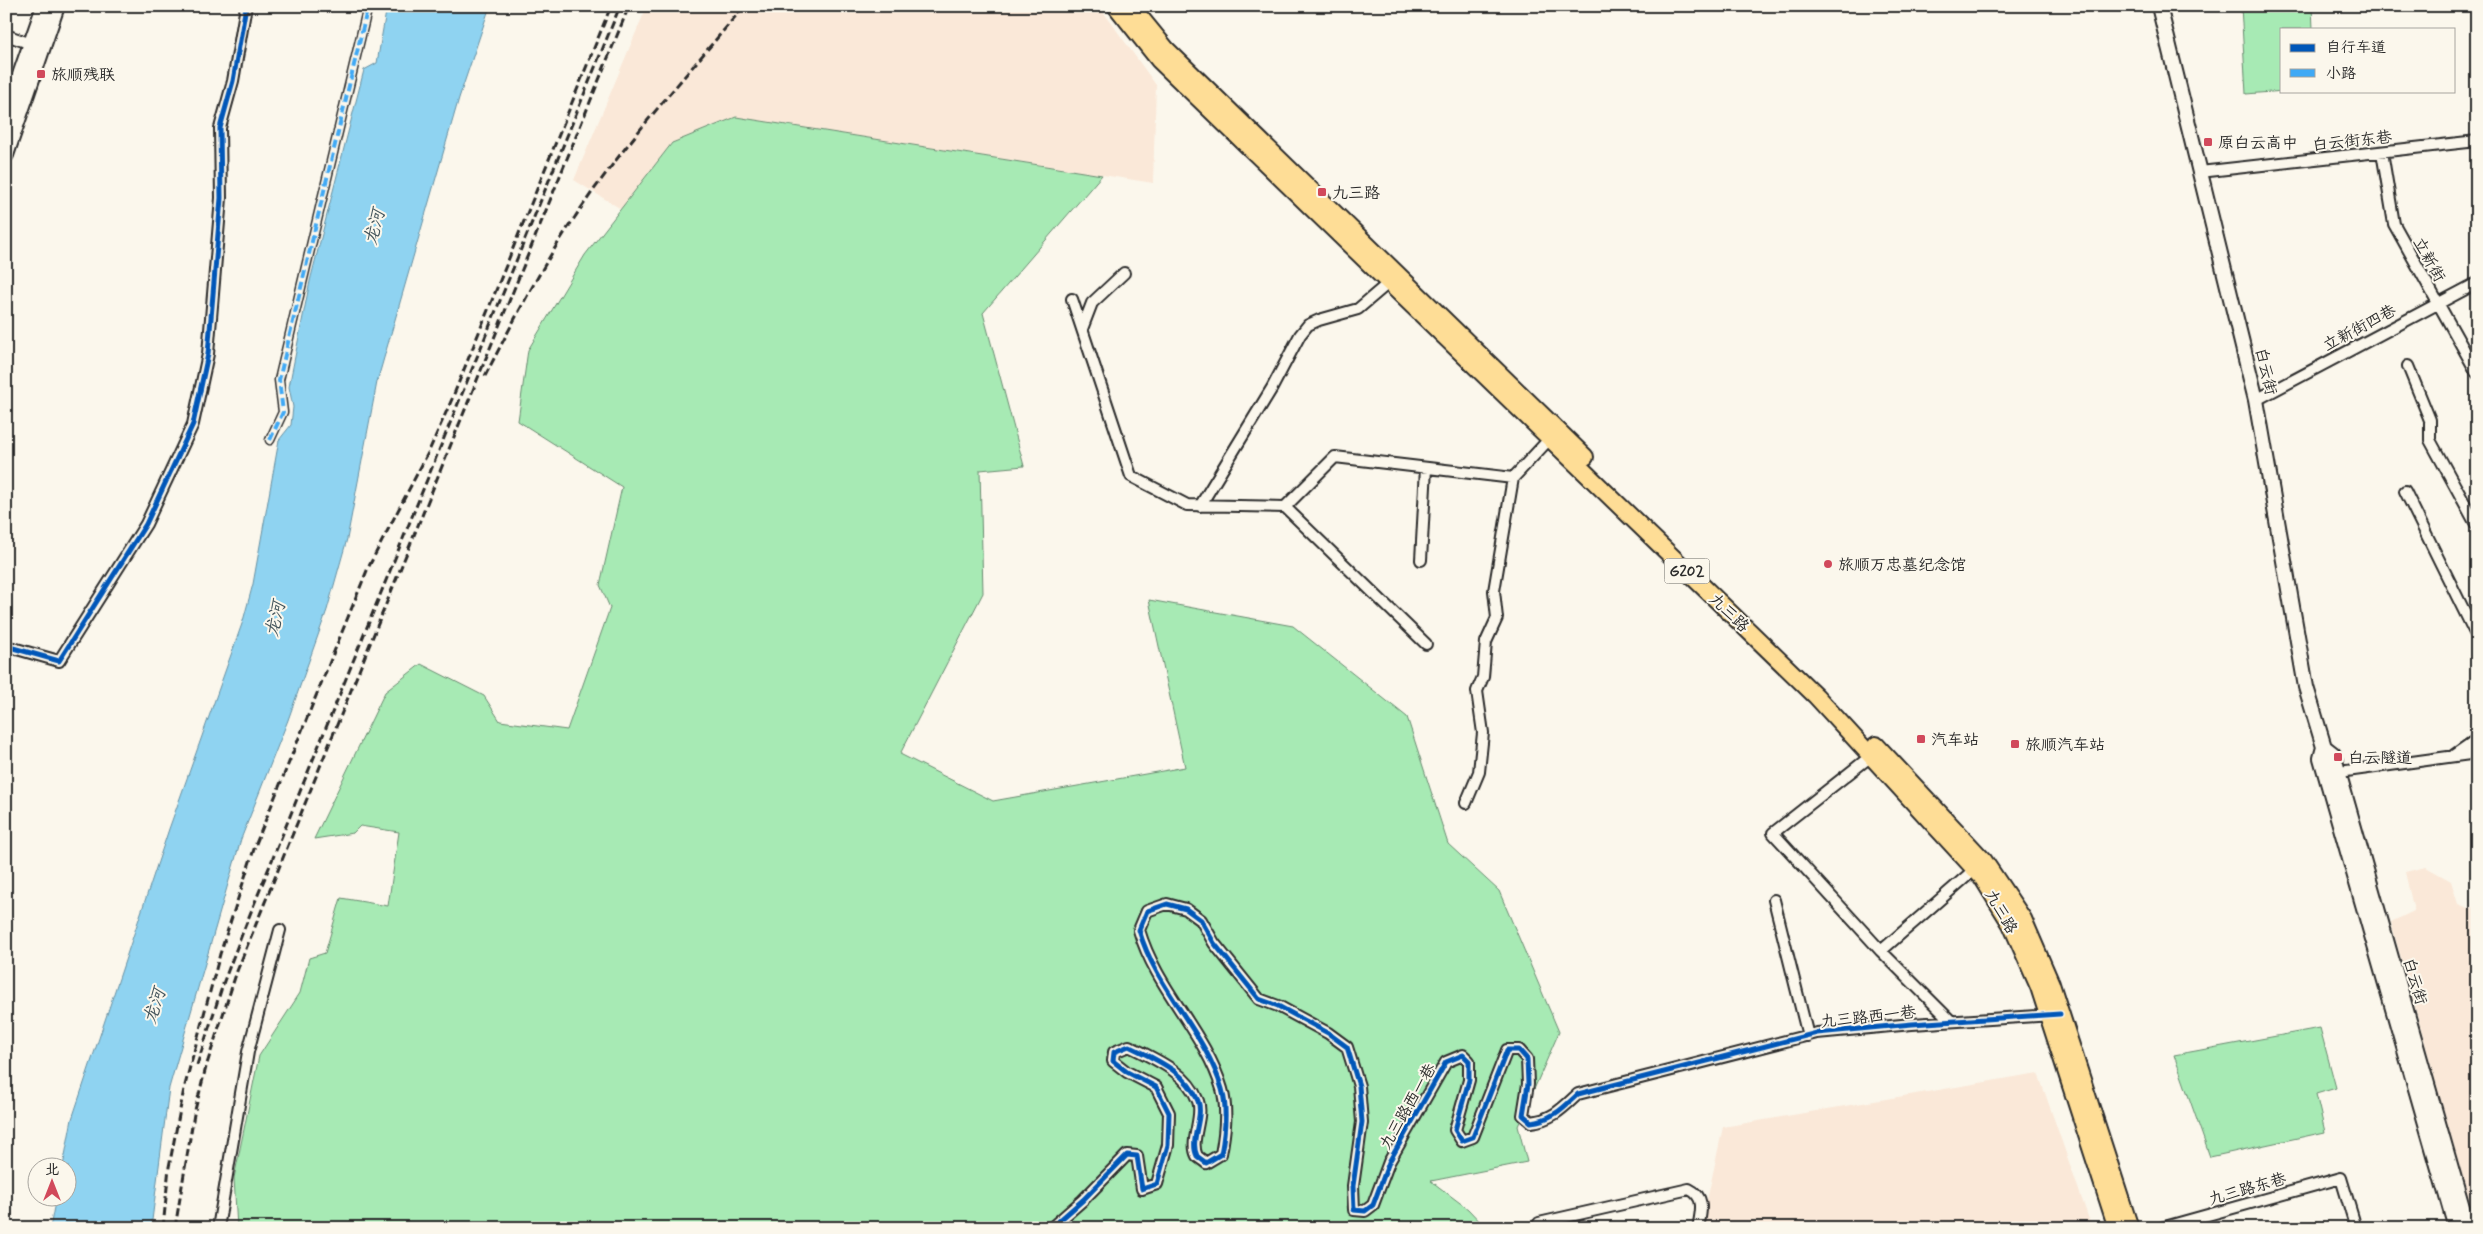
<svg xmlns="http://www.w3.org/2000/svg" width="2483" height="1234" font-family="Mynerve,'LXGW WenKai TC',sans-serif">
  <rect width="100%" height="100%" fill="#fbf7ec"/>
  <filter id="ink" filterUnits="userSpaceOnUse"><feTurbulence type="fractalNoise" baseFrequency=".02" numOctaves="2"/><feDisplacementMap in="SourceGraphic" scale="10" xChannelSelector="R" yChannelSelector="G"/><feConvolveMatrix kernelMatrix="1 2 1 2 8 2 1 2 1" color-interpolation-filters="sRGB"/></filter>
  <g filter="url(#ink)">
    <path fill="#fae8d8" d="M647,6H1099L1156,85L1153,183L736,117L672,143L621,209L574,180Z
      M2426,867L2451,881L2458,904L2468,908L2477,907V1228L2391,922L2414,911L2405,872Z
      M2038,1073L2092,1228H1701L1723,1127Z"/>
    <path fill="#a7eab4" stroke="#698a70" d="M2241,6H2312L2313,29H2282V91H2284L2246,94Z
      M736,117L1102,175L983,313L1024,466L980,470L983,593L900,754L993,801L1185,767L1149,600L1293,626L1407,717L1448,844L1499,891L1559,1032L1518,1126L1527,1162L1431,1181L1468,1209L1486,1228H237L234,1178L259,1056L300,993L309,958L325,953L341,898L388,906L399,832L360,826L353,833L314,839L385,692L421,664L484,696L500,721L567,730L610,608L600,585L622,487L518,421L528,350L585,255L672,143Z
      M2320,1028L2336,1088L2316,1094L2325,1132L2210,1157L2174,1055Z"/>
    <path fill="#8fd3f1" stroke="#6790a2" d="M387,6H490L459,98L377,382L347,539L327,610L288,720L241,839L169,1088L151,1228H50L56,1197L68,1196V1166H63L72,1119L169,829L243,621L253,584L279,440L291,425L293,407L289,387L310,281L364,70L377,63Z"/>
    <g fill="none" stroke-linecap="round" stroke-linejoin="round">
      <defs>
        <path id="pedestrian" d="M270,440L283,412L279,380L368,6"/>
        <path id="minor" d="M6,35L37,46
          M2382,152L2394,224L2477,373
          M2200,172L2477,141
          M1072,299L1131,476L1187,505L1285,507L1335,457L1513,478
          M1082,329L1092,303L1124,273
          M2408,366L2430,420V440L2477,526
          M2256,400L2477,283
          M2405,491L2477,637
          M1200,506L1272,388L1300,335L1308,325L1319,320L1358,309L1392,280
          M1285,507L1426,644
          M1421,560L1426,468
          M6,646L59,661L146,524L193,424L208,354L221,198L220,128L233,81L246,6
          M2454,755L2477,739
          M1871,756L1773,833L1881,951L1951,1021
          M2332,773L2477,753
          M1466,803L1479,772L1483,733L1477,691L1483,677L1486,642L1497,618L1494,591L1513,478L1554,434
          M1774,900L1808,1036
          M1881,951L1975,869
          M218,1228L248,1052L280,930
          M1051,1228L1083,1200L1127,1155L1137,1156L1142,1189L1157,1184L1168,1145L1169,1113L1156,1087L1127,1072L1113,1061L1114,1052L1129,1046C1155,1059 1187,1072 1198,1101C1204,1117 1189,1141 1197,1156C1199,1158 1204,1161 1206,1163L1221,1154C1225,1133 1228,1110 1222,1089C1205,1032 1156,989 1139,930L1147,911L1167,904L1186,909L1201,920L1214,943L1259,999L1278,1006L1328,1033L1347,1047L1359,1086L1362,1122L1353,1186L1354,1210L1365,1211L1373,1205L1389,1162L1446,1062L1463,1055L1469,1061V1080L1455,1130L1462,1141L1473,1137L1507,1050H1519L1527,1059L1528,1084L1523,1115L1531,1122C1552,1120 1563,1108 1578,1094L1817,1033L1912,1024L2053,1015
          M1536,1228L1539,1223L1689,1189C1706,1197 1701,1212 1698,1228
          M2161,1228L2341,1178L2356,1228"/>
        <path id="secondary" d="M2159,6L2256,400L2306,687L2324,747L2321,758L2456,1228
          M6,115L44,6
          M6,155L57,6
          M2324,747L2333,754L2468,1228"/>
        <path id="trunk" d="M1116,6L1159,60L1816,696L1982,877L2011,924L2039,987L2117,1228
          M1131,6L1167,50L1585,457
          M1876,745L1984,861L2023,919L2051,984L2130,1228"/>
      </defs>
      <use href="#pedestrian" stroke="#2b2b2b" stroke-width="11"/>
      <use href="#minor" stroke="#2b2b2b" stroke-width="14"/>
      <use href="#secondary" stroke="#2b2b2b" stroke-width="18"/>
      <use href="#trunk" stroke="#2b2b2b" stroke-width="20"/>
      <use href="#pedestrian" stroke="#fbf7ec" stroke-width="8"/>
      <use href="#minor" stroke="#fbf7ec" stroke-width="10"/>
      <use href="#secondary" stroke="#fbf7ec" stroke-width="14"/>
      <use href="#trunk" stroke="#fedd96" stroke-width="16"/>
      <path stroke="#2b2b2b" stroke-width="3" stroke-dasharray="8 4" stroke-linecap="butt" d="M485,376C513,322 541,267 575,217C625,142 687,75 744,6
        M197,1065L224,981L244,929L620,6
        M163,1228L169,1167L184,1089L220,954L255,846L368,568L429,451L452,399L611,6
        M175,1228L194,1114L206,1067L237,971L629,6"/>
      <path stroke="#3fa9f5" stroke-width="4" stroke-dasharray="8 4" stroke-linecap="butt" d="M270,440L283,412L279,380L368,6"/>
      <defs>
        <path id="cycleway" d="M6,646L59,661L146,524L193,424L208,354L221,198L220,128L233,81L246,6
          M1051,1228L1083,1200L1127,1155L1137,1156L1142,1189L1157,1184L1168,1145L1169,1113L1156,1087L1127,1072L1113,1061L1114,1052L1129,1046C1155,1059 1187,1072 1198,1101C1204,1117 1189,1141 1197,1156C1199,1158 1204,1161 1206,1163L1221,1154C1225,1133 1228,1110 1222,1089C1205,1032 1156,989 1139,930L1147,911L1167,904L1186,909L1201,920L1214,943L1259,999L1278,1006L1328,1033L1347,1047L1359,1086L1362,1122L1353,1186L1354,1210L1365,1211L1373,1205L1389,1162L1446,1062L1463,1055L1469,1061V1080L1455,1130L1462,1141L1473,1137L1507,1050H1519L1527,1059L1528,1084L1523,1115L1531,1122C1552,1120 1563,1108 1578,1094L1817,1033L1912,1024L2060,1014"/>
      </defs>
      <use href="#cycleway" stroke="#fbf7ec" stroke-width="8"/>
      <use href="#cycleway" stroke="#0057b8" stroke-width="5"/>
    </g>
  </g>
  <g fill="#d1495b" stroke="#fbf7ec" stroke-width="2">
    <rect x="36" y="69" width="10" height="10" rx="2.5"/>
    <rect x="2203" y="137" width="10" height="10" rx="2.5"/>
    <rect x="1317" y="187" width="10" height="10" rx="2.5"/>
    <circle cx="1828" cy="564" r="5"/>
    <rect x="1916" y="734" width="10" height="10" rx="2.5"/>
    <rect x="2010" y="739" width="10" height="10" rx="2.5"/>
    <rect x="2333" y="752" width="10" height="10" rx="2.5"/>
  </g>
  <g text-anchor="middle" stroke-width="4" stroke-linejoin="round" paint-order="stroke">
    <rect fill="#fbf7ec" stroke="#696865" stroke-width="1" x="1664.5" y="558.5" width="45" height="25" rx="4"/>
    <g font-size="15" font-weight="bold" fill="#2b2b2b">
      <text x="1687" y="576">G202</text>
    </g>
    <g font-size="16" fill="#2b2b2b" stroke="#fbf7ec" text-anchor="start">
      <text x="51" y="80">旅顺残联</text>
      <text x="2218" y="148">原白云高中</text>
      <text x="1332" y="198">九三路</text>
      <text x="1838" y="570">旅顺万忠墓纪念馆</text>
      <text x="1931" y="745">汽车站</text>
      <text x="2025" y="750">旅顺汽车站</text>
      <text x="2348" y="763">白云隧道</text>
    </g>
    <g font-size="16" fill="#2b2b2b" stroke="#fbf7ec">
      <text transform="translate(2352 140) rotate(-6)" y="6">白云街东巷</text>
      <text transform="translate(2430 259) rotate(61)" y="6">立新街</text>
      <text transform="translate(2359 327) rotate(-28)" y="6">立新街四巷</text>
      <text transform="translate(2267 371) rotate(77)" y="6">白云街</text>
      <text transform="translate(1730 612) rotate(44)" y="6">九三路</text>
      <text transform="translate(2002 911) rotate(60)" y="6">九三路</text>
      <text transform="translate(2416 981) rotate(74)" y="6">白云街</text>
      <text transform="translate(1868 1016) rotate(-6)" y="6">九三路西一巷</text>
      <text transform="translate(1407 1106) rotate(-60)" y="6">九三路西一巷</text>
      <text transform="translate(2247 1188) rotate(-16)" y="6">九三路东巷</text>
    </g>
    <g font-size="18" font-style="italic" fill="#44555c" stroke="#fbf7ec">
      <text transform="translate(374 227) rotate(-75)" y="6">龙河</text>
      <text transform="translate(275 619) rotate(-77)" y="6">龙河</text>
      <text transform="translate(154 1006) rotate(-72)" y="6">龙河</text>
    </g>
  </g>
  <rect width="2483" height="1234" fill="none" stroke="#fbf7ec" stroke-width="25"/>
  <rect x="12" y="12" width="2458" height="1209" fill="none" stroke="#2b2b2b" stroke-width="2" filter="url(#ink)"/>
  <rect x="2280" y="28" width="175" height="65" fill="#fbf7ec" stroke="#a8a59f"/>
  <rect x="2290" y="44" width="25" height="8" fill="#0057b8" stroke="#a8a59f"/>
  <text x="2326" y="52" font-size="15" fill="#2b2b2b">自行车道</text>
  <rect x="2290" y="69" width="25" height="8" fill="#3fa9f5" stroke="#a8a59f"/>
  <text x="2326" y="78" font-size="15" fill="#2b2b2b">小路</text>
  <g transform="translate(52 1182)"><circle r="24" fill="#fbf7ec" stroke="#a8a59f"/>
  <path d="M0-4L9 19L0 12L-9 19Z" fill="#d1495b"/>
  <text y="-8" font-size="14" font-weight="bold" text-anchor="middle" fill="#2b2b2b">北</text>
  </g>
</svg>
